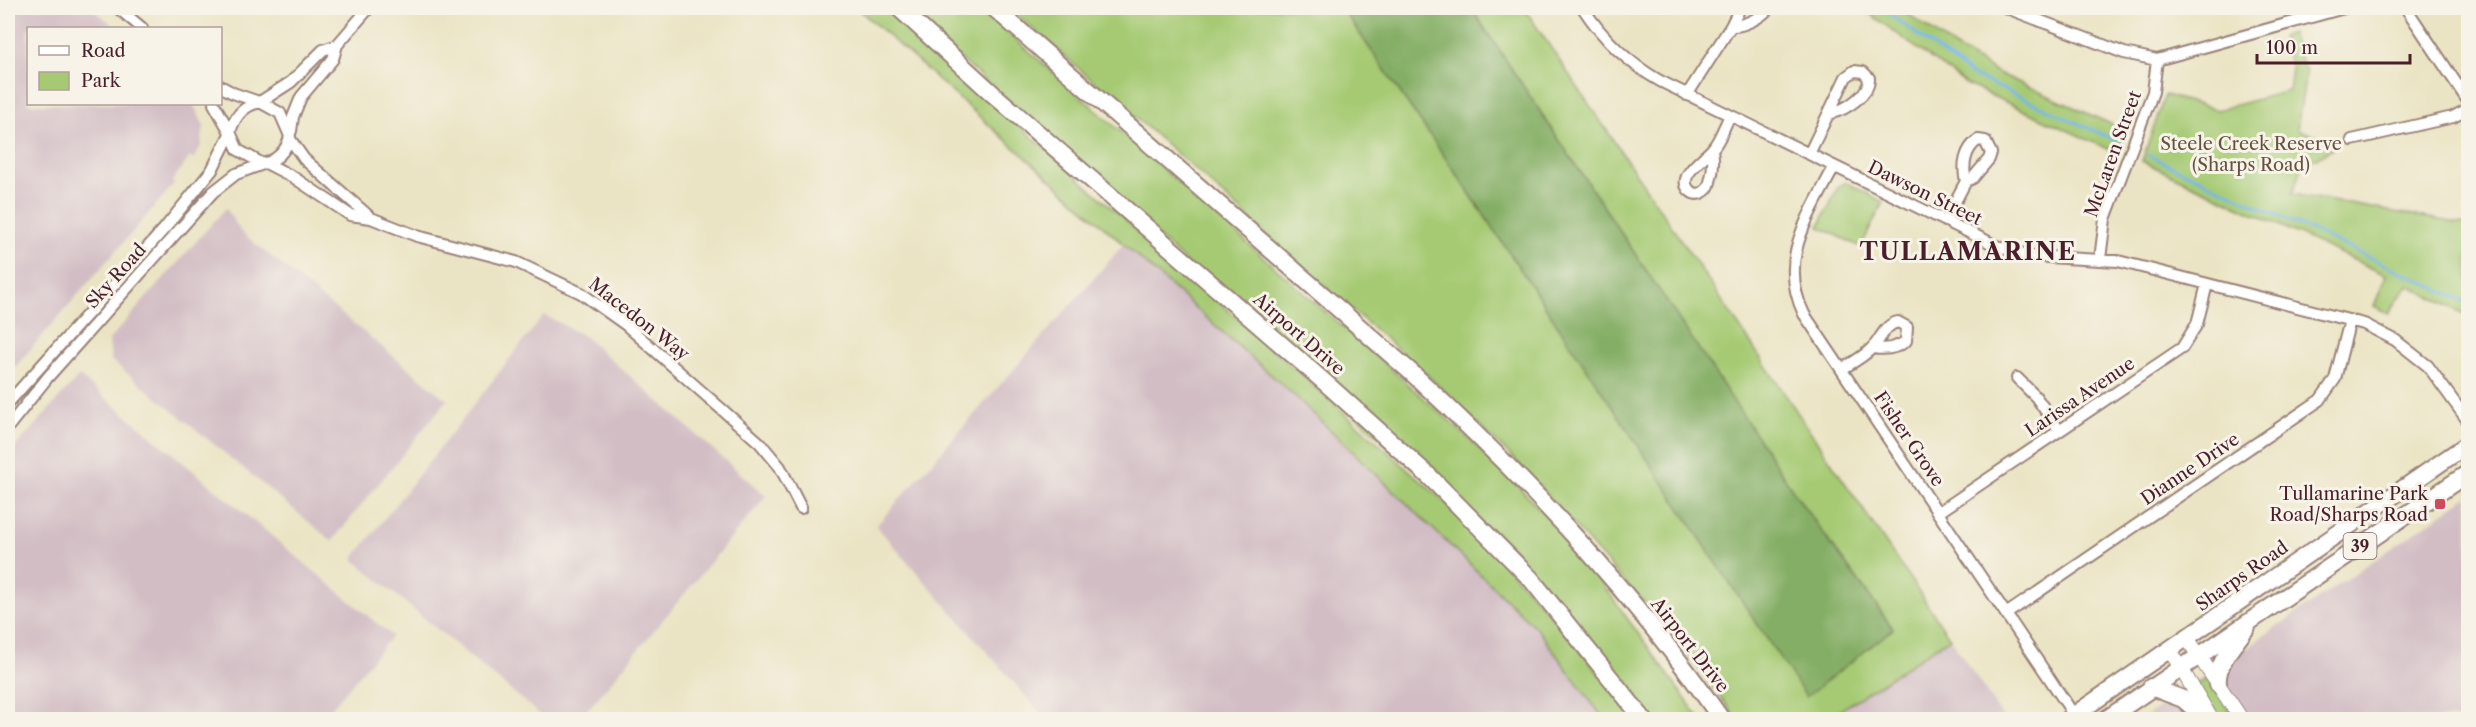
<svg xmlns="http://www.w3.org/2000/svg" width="2476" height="727" font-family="'Libre Caslon Text',serif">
  <rect width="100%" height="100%" fill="#f7f3e8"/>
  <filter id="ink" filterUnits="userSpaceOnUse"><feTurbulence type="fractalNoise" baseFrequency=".0167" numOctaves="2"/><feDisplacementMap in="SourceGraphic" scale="12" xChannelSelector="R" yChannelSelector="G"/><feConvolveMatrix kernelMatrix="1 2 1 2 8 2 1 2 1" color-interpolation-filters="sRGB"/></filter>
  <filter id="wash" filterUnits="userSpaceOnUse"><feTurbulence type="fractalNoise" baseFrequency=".008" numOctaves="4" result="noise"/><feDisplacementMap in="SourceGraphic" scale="24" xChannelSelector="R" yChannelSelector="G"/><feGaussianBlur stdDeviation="1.35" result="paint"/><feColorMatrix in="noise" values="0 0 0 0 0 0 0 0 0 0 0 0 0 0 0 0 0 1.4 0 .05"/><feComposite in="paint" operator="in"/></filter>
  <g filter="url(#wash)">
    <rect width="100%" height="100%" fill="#ebe4c4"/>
    <path fill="#d2bdc5" d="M8,8H92L116,28H28V104H193L204,126L201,146L193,159L190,157L172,181L174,184L15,367L8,361Z
      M226,208L241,232L447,400L332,541L111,360L109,340Z
      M1124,244L1297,398L1537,629L1604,719H1046L876,526Z
      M544,315L584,336L766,496L580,719H545L353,559Z
      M79,376L392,636L322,719H8V455Z
      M2468,496V719L2141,720L2161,706Z
      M1950,638L2004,719L1827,720Z"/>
    <path fill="#a6ca73" stroke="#78744f" stroke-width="1.5" d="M857,8H886L1445,502C1512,572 1577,641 1634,719H1604L1537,629L1297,398Z
      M904,8H980L1452,423L1517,485L1575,546L1700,719H1650L1539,581Z
      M1009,8H1342L1458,176L1806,696L1893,628L1804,507L1471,8H1524L1950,638L1827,719H1737L1654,611L1625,583L1526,471L1422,370L1302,267L1196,170Z
      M1862,8H1900L1954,47L1996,72L2126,131L2117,153L1966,84Z
      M2291,33L2306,72L2297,130L2332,140L2334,148L2303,165L2292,194L2468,225V316L2408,285L2389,313L2374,306L2386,275L2142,161L2165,95L2217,110L2289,91L2292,68L2281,37Z
      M1846,182L1883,202L1861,247L1819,227L1838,187Z
      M2208,678L2236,719H2217L2194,686Z"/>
    <path fill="#84ae65" stroke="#676648" stroke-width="1.5" d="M1342,8H1471L1804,507L1893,629L1806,697L1458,176Z"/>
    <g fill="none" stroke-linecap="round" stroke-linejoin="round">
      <path stroke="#74b5e8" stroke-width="3" d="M1881,8L1972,75L2117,141
        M2148,155L2468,303"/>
    </g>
  </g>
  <g filter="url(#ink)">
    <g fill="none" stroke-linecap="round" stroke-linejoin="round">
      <defs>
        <path id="minor" d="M118,8L142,28
          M1583,8C1603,39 1628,63 1660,81L1997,246L2030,256L2118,261L2364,324L2395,340L2428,366L2468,421
          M2007,8L2124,53L2157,60L2344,8
          M2406,8L2468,101
          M1731,26C1743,27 1762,17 1769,8
          M220,86L233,93L259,102
          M1687,95L1731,26L1740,8
          M260,102L280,113L290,136C287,150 277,160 263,164L238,150L230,132C235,116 243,106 260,102Z
          M260,102L291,82L323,50L337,45
          M214,104L230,132
          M291,131L293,117L301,97L333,59L337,45L369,8
          M290,139L304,159L371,218
          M2352,140L2453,117L2468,109
          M1712,150C1714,160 1713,172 1710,182C1708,192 1697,198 1689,190C1676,176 1705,158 1712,149C1720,141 1724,126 1730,116
          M1809,154L1846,77L1854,71L1863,72L1869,78C1870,94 1846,110 1831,113
          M266,163L293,177L350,215L371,218L417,236L516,262L581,293L626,325L760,443L780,467L801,508
          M1834,167C1809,217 1777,258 1804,314L2074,715
          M1945,221L1966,181L1973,178L1989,159L1991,153L1985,141L1978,140C1965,149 1962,166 1966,181
          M2100,259L2105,219L2153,92L2157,60
          M1842,369C1852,363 1863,357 1871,349C1881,341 1883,325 1898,322L1907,327L1906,341C1897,348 1885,350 1874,348
          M2017,378L2036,397L2059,430
          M8,403L165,228L212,170L230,134
          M8,427L48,377L213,192L236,174L263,164
          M1939,512L2182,348L2197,324L2207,284
          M2006,614L2320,400L2335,379L2350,320"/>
        <path id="tertiary" d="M2187,638L2242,720
          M2170,650L2212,720"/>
        <path id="primary" d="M899,8L993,94L1329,386L1430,477L1531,579L1644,720
          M994,8L1412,373C1526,479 1633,592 1722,720
          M2218,684C2216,662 2235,644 2247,627
          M2151,687L2183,699L2208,720
          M2067,720L2468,444
          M2105,720L2468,473"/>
      </defs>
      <use href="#minor" stroke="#9a8278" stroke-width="14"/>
      <use href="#tertiary" stroke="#9a8278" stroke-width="16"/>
      <use href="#primary" stroke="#9a8278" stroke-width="20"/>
      <use href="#minor" stroke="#fff" stroke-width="10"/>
      <use href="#tertiary" stroke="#fff" stroke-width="14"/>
      <use href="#primary" stroke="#fff" stroke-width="16"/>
    </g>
  </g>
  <rect fill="#d1495b" stroke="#f7f3e8" stroke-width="2" x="2434" y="498" width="12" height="12" rx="3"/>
  <g text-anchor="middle" stroke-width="6" stroke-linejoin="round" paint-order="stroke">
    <rect fill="#f7f3e8" stroke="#7e5f64" stroke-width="1.5" x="2343.5" y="533" width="33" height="26" rx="4.5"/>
    <g font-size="16" font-weight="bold" fill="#4a1f2b">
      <text x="2360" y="552">39</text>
    </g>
    <g font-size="18" fill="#665241" stroke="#f7f3e8">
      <text x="2251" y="150">Steele Creek Reserve<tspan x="2251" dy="21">(Sharps Road)</tspan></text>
    </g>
    <g font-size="18" fill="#4a1f2b" stroke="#f7f3e8">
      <text transform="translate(2113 154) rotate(-70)" y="6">McLaren Street</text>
      <text transform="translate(1925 193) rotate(26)" y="6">Dawson Street</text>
      <text transform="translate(116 276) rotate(-48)" y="6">Sky Road</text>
      <text transform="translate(639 319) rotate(38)" y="6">Macedon Way</text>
      <text transform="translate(1299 334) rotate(41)" y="6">Airport Drive</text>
      <text transform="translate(2080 397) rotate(-34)" y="6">Larissa Avenue</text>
      <text transform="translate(1909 439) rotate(56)" y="6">Fisher Grove</text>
      <text transform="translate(2190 469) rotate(-34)" y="6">Dianne Drive</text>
      <text transform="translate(2242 576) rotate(-35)" y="6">Sharps Road</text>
      <text transform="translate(1690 645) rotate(52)" y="6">Airport Drive</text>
    </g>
    <g font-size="18" fill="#4a1f2b" stroke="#f7f3e8" text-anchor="end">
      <text x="2428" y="500">Tullamarine Park<tspan x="2428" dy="21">Road/Sharps Road</tspan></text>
    </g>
    <g font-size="24" font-weight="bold" letter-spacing="1.5" fill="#4a1f2b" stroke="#f7f3e8">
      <text x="1968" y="260">TULLAMARINE</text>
    </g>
  </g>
  <rect width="2476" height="727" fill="none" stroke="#f7f3e8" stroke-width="30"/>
  <rect x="27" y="27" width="195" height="78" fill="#f7f3e8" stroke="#b29e9c" stroke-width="1.5"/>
  <rect x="39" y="46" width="30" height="9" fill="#ffffff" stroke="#b29e9c" stroke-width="1.5"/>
  <text x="81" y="57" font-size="18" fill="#4a1f2b">Road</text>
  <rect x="39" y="72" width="30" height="18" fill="#a6ca73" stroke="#b29e9c" stroke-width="1.5"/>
  <text x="81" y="87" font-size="18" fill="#4a1f2b">Park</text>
  <path d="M2257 54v9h153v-9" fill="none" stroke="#4a1f2b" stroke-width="3"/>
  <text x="2266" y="54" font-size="18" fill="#4a1f2b" stroke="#f7f3e8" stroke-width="4.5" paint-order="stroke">100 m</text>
</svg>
